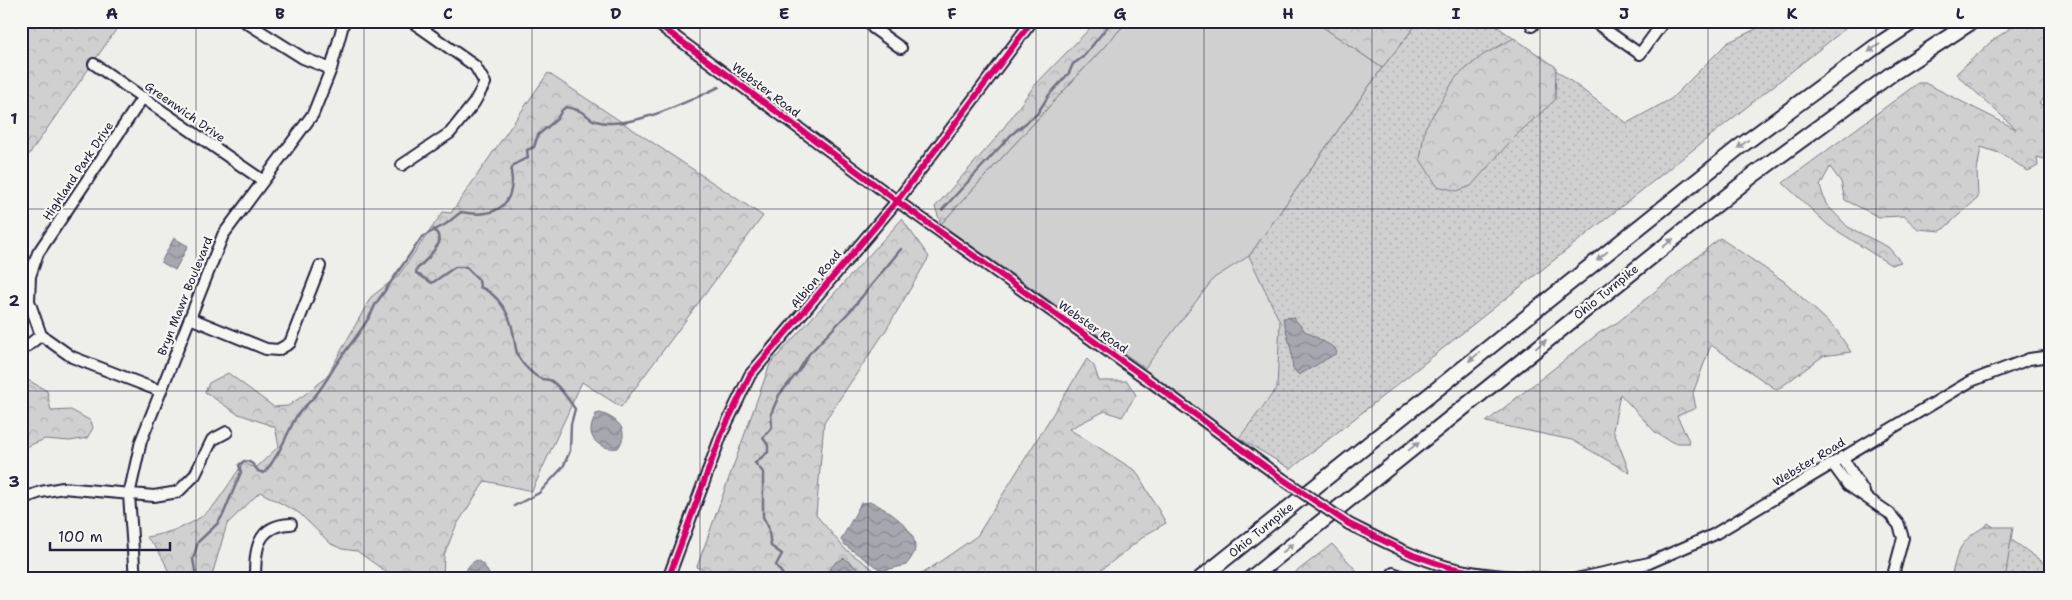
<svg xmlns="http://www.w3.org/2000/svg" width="2072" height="600" font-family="'Shantell Sans',sans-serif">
  <defs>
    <pattern id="grass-dots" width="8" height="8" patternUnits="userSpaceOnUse" patternTransform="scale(1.25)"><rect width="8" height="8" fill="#d0d0d1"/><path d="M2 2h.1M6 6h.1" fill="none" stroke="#b2b2b4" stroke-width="1.8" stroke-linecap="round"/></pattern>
    <pattern id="forest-crowns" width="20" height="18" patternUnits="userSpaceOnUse" patternTransform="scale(1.25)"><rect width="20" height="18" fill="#d0d0d1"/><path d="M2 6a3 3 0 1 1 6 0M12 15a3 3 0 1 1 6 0" fill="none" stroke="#b2b2b4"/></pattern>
    <pattern id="water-waves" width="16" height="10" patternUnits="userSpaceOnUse" patternTransform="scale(1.25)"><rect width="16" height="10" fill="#a7a7af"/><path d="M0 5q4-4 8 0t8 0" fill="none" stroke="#888890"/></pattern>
  </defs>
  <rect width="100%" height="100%" fill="#eeeeeb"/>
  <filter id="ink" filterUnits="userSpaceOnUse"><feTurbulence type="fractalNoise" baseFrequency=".02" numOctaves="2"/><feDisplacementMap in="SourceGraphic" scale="10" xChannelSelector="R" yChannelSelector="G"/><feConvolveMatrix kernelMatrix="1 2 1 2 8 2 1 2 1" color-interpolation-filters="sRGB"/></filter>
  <g filter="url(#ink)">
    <path fill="#dfdfde" d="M1249,256L1280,322L1277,388L1239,438L1150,376L1145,368L1214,278Z"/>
    <path fill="url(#grass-dots)" stroke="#797986" d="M1419,21H1490L1627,123L1671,99L1727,43L1772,21H1855L1291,469L1239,438L1277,388L1280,322L1249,256L1382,68Z
      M1988,523L2051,568V579H2014L2007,574L2005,579H1947Z"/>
    <path fill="url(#forest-crowns)" stroke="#797986" d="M21,21H122L21,166Z
      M1097,21H1128L941,224L935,207L997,137L1034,86Z
      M1314,21H1419L1382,68Z
      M2021,21H2051V92L2039,103L2051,111V161L2037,157L2038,166L2028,171L2002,154L1981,147L1977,171L1978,198L1941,231L1918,229L1904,216L1879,217L1845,200L1841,182L1830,167L1820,186L1826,204L1848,227L1888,247L1901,262L1891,265L1828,225L1783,183L1918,83H1925L2016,129L1956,74L1993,40Z
      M1514,38L1556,67L1555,100L1514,137L1471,186L1457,191L1437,186L1420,159L1425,128L1456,77L1483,55Z
      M548,73L763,216L621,407L582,382L532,491L485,481L456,526L444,555L443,579H396L357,551L342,549L331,544L299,513L260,492L227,524L212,575L213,579H170C167,563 158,548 146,537C170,533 199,524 215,504C225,491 234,476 244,462L250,466L257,467L279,446L275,427L236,413L205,392L209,383L228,373L274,407L288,406L304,395L326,378L371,297L398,276L443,212L451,213Z
      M902,219L929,257L886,330L824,422L816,515L845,549L881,575L922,574L977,536L1087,359L1094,366L1099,381H1127L1136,395L1122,417L1105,411L1069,429L1136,471L1166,523L1147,534L1090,579H723L697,567L770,364Z
      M1720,238L1785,282L1835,328L1851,352L1823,356L1777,390L1711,345L1693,393L1696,408L1677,416L1690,443H1674L1656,433L1620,394L1613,430L1630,473L1572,440L1486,422L1599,333L1618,322Z
      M21,376L47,391L51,411L71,410L91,421L93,428L87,438L70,441L45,439L21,449V413L24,410V405L21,402Z
      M1984,527H2013L2005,579H1951C1957,552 1959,541 1984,527Z
      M1332,544L1357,571L1343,579H1287Z"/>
    <path fill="#d0d0d1" stroke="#797986" d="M1128,21H1314L1382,68L1249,256L1214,278L1145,368L941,224Z"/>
    <path fill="url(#water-waves)" stroke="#727281" d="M174,238L188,246L175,270L161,262Z
      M1293,317L1305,331L1335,348L1337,353L1299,375L1293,369L1291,350L1283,318Z
      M600,413C617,418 631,430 618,448C607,450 591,444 591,430C591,425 594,419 596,414Z
      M872,502C887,510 915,527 915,547C915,554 910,560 906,565L882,571L846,546L841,540L861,503Z
      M844,558L862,572V579H822L835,563Z
      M477,560L484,565L489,574V579H465C466,569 467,565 477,560Z"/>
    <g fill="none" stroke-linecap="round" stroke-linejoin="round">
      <path stroke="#727281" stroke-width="2.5" d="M942,210L1011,135L1037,114L1049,95L1069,73L1073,64L1083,57L1112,21
        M434,229L438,235L439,243L429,257L417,269L416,273L432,283L455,267H466L479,280L480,287C498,294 510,314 513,332C515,341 515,351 519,358C523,365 535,377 542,379C547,380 550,379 553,382C562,389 568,399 575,409L571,424L570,451L563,467L539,493L514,506
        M199,579L196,576L193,559L198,542L217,524L223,515L241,472L239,465L244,461C251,461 254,465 258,471L264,473C279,456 286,436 296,417C301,409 308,404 314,397C325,385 332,369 342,356C353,340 369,322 375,305L422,237L446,224L461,212C487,217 511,212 512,181C512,175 509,171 514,165C517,162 523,160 528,158L527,150L534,147L538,135L557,119L562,110L566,107C570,108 576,109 580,111C585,113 589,118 593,120C626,133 688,101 719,87
        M783,579V575L776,565L782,554L771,546L768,526L763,517V472L755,463L768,452V445L763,438L772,427L771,414L779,395L798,372L809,354L851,310L901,249"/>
      <defs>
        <path id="minor" d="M244,21L303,58L331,69
          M654,21L897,201L1154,384L1281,478
          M869,21L873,28L901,48
          M1593,21L1640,54L1664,21
          M1532,26L1536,21
          M670,33L678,21
          M94,64L262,180
          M143,97L38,253L30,276L29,301L41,335L72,357L160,391
          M402,165L450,133L474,103L485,83L475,66L411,21
          M190,318L266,349L278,350L290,343L320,266
          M21,351L41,335
          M1842,457L1864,492
          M1832,463L1848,485L1889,513L1899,525L1903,538L1892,579
          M21,499L41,492L63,488L154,496L178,492L195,475L212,440L227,432
          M1349,524C1381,540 1414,558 1448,567C1482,576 1517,577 1552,579
          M1393,573L1409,579
          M117,579L133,576
          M135,579L129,495L141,441L223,235L313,114L331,69L344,21
          M255,579C255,551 256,525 291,524
          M668,579L722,433L750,375L897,201L1032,21
          M1576,579L1649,563L1713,535L1971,381L2029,359L2051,356"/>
        <path id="highway" d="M1200,579L1738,148L1875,47L1914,21
          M1250,579L1752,176L1890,75L1973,21"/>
      </defs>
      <use href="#minor" stroke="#22223b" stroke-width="14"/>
      <use href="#highway" stroke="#22223b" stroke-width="18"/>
      <use href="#minor" stroke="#f6f6f2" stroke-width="10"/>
      <use href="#highway" stroke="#f6f6f2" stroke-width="14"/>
      <defs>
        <path id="minor-bridge" d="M1281,478L1349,524"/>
      </defs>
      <use href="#minor-bridge" stroke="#22223b" stroke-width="14" stroke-linecap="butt"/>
      <use href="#minor-bridge" stroke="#f6f6f2" stroke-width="10"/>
      <defs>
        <path id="cycleway" d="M654,21L897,201L1154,384L1281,478L1349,524L1413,555L1448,567L1485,575L1552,579
          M668,579L722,433L750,375L897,201L1032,21"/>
      </defs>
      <use href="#cycleway" stroke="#f6f6f2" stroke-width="9"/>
      <use href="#cycleway" stroke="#d6006c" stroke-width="6"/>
    </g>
    <defs><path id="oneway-solid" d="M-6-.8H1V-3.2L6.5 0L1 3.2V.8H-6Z" transform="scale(1.25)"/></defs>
    <g fill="#9797a0">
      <use href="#oneway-solid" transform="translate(1874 48) rotate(145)"/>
      <use href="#oneway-solid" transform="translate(1743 144) rotate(143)"/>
      <use href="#oneway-solid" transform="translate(1668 243) rotate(-39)"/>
      <use href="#oneway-solid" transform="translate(1602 256) rotate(141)"/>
      <use href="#oneway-solid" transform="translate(1541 344) rotate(-39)"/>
      <use href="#oneway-solid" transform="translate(1474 357) rotate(141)"/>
      <use href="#oneway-solid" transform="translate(1414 446) rotate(-39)"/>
      <use href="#oneway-solid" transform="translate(1288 548) rotate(-39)"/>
    </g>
  </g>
  <path fill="none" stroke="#22223b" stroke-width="1" stroke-opacity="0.55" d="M196,21V579M364,21V579M532,21V579M700,21V579M868,21V579M1036,21V579M1204,21V579M1372,21V579M1540,21V579M1708,21V579M1876,21V579M21,209H2051M21,391H2051"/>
  <g text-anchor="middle" stroke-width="4.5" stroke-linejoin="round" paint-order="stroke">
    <g font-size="12" fill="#22223b" stroke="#f6f6f2">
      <text transform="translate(766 90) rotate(37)" y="4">Webster Road</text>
      <text transform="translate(185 112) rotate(35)" y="4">Greenwich Drive</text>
      <text transform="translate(78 171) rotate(-56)" y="4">Highland Park Drive</text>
      <text transform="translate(816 279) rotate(-50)" y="4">Albion Road</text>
      <text transform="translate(1606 292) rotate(-39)" y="4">Ohio Turnpike</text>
      <text transform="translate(185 296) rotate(-68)" y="4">Bryn Mawr Boulevard</text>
      <text transform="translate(1093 327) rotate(35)" y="4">Webster Road</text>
      <text transform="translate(1809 462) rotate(-31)" y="4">Webster Road</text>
      <text transform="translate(1261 530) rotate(-39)" y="4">Ohio Turnpike</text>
    </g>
  </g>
  <rect width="2072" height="600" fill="none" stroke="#f6f6f2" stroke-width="55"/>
  <path d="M50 542v8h120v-8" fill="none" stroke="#22223b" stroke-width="2.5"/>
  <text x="58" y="542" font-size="15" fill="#22223b" stroke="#f6f6f2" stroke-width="4" paint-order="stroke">100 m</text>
  <rect x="28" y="28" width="2016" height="544" fill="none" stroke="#22223b" stroke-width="2"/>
  <g font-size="16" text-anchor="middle" font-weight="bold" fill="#22223b">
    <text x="112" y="19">A</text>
    <text x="280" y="19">B</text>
    <text x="448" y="19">C</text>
    <text x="616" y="19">D</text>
    <text x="784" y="19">E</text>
    <text x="952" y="19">F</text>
    <text x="1120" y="19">G</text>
    <text x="1288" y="19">H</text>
    <text x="1456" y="19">I</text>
    <text x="1624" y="19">J</text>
    <text x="1792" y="19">K</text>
    <text x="1960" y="19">L</text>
    <text x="14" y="124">1</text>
    <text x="14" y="306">2</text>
    <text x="14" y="487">3</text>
  </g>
</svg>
